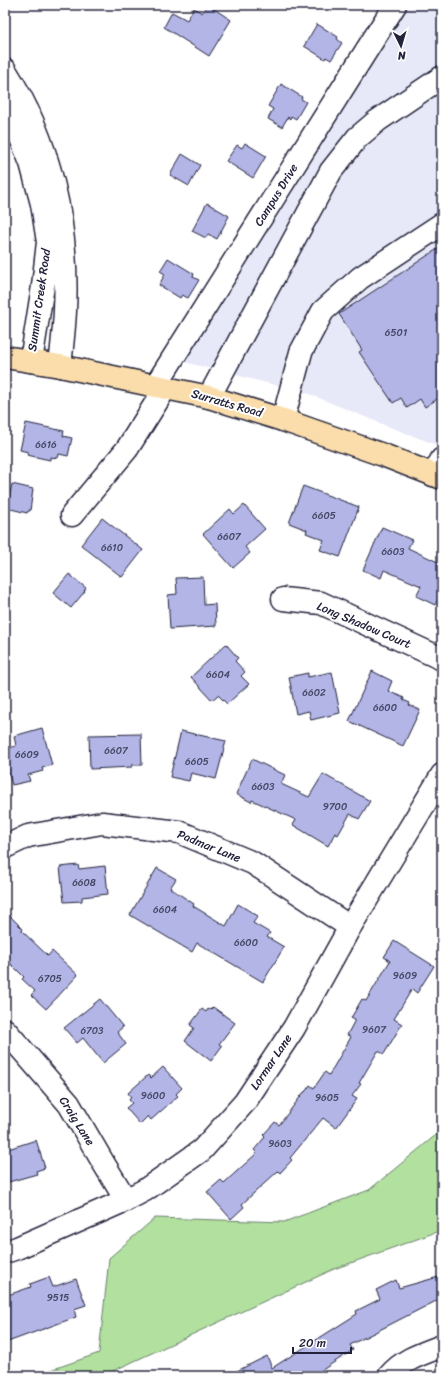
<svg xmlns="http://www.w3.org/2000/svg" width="447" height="1381" font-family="Sriracha,sans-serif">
  <rect width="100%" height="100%" fill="#fff"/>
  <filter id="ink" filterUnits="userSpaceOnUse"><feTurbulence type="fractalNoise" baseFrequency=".025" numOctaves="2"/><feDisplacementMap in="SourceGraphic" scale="8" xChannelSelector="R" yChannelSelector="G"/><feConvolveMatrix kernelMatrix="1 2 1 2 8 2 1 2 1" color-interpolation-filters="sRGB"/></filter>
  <g filter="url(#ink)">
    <path fill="#e8e9f8" d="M402,5H442V447L387,426L307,393L180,361Z"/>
    <path fill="#b2e09f" stroke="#6a816d" d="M442,1130V1230L334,1269L102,1376H34L99,1353L109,1258L155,1218L284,1222L369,1190Z"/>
    <path fill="#b2b5e6" stroke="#22223b" d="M208,5L231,20L209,56L164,27L172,12L187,20L194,8L202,13Z
      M317,24L338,37L337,39L342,43L331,60L326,57L325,59L304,46Z
      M281,84L302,97L301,99L306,102L296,119L291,116L290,119L288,117L282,127L268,119L273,109L268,106Z
      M245,143L266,156L253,178L226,161L237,145L242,148Z
      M182,154L200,165L189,186L170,175Z
      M207,203L229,216L217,239L208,234L206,238L192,231Z
      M442,246V396L425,407L420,399L407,408L401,398L393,403L359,352L362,350L339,314Z
      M168,258L194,274L193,277L199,280L188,298L182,295L180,298L159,285L165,274L160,271Z
      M26,423L64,431L63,436L72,438L68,456L59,454L58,458L50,457V460L27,455L28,452L20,450Z
      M12,484L33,489L30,511H28L27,513L7,508Z
      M303,486L359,507L340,557L320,550L324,540L306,533L307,530L289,523Z
      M244,505L265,529L245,547L250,553L233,568L203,534L230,509L234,514Z
      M102,518L143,550L122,577L81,545Z
      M382,527L412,540L408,548L442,564V592L435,605L416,596L421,586L384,570L381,578L363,570Z
      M69,574L86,588L84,591H85L71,608L53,593Z
      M203,577L204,605L215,604L216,626L170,629L168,595L177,594L176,578Z
      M226,644L238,658L235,661L245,672L241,676L249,684L227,704L218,695L212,700L191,677Z
      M372,671L392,681L388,691L404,698L403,700L410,703L409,705L420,710L403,746L349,721Z
      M332,672L340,713L311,720L309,711L296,714L289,677L308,673V677Z
      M42,728L52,765L42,768L43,771L28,775L30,781L12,785L5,759V749L16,746L14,736Z
      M181,731L226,741L216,779L191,773L189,781L170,777Z
      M141,734L142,765H132V767L90,769L89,735Z
      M252,759L285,775L281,784L309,797L323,774L370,801L359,819L350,814L338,835L335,833L328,846L293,825L296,820L252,800L251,802L236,794Z
      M78,865L79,869L105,866L108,894L82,897V901L64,902L60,867Z
      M157,868L176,879L170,888L194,904L193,906L226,926L238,904L258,916L253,923L270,933L267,937L284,947L263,982L197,943L192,952L130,915Z
      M5,911L23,929L22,931L48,956L52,951L78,975L46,1009L31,995L35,991L22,979L24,977L5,958Z
      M394,941L434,966L417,993L412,989L394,1019L402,1024L384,1054L378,1051L359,1083L361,1084L352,1096L357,1099L336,1128L323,1118L290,1158L292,1160L280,1173L278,1171L242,1204L244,1207L231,1219L207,1192L221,1180L224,1183L257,1153L254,1150L265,1137L263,1135L275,1122L279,1125L304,1092H305L310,1085L314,1088L325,1072L329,1075L351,1037L347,1035L355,1020L351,1018L362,999L366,1001L390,961L384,957Z
      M100,999L123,1027L117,1032L126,1044L103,1063L83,1038L77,1043L64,1028Z
      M213,1007L235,1023L219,1044L222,1046L211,1061L185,1041L194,1028L190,1025L202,1009L206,1012L208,1009L210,1010Z
      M163,1067L182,1088L176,1094L178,1096L151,1120L148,1116L140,1124L126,1108L132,1103L129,1100L131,1097L128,1093L148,1075L151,1078Z
      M36,1140L45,1168L36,1171L37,1174L5,1183V1150Z
      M442,1276V1298L350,1345L353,1350L313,1376H227L267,1356L272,1368L357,1314L356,1311L380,1299L376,1290L396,1280L399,1288Z
      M49,1277L53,1287L76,1279L86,1305L74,1309L76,1317L5,1343V1296L31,1287L30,1284Z"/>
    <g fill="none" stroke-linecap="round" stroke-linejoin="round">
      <defs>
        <path id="minor" d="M5,70C51,142 69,226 65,311C64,330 62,348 60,366
          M5,103L14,121L31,163L42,204L48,242L43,286L31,361
          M156,385L395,5
          M209,397L331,171L357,138L377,121L442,77
          M283,420L301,352L323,311L360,278L442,224
          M433,475L442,459
          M72,515L127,449L166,387
          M283,599L321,603L442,659
          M5,847L28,836L102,823L179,832L253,863L350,927
          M5,1030L69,1104L104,1164L126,1200
          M5,1252L17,1248L126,1200L145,1190L202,1150L245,1102L294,1028L350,927L442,775
          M389,1376C404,1359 421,1354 442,1346"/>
        <path id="major" d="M5,357L60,366L209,397L283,420L383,455L442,478"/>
      </defs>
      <use href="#minor" stroke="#22223b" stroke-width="25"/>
      <use href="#major" stroke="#22223b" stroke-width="25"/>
      <use href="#minor" stroke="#fff" stroke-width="22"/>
      <use href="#major" stroke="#faddab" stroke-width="22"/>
    </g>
  </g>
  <g text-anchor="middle" stroke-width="4" stroke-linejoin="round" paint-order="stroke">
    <g font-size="10" fill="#464766">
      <text x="396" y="336">6501</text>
      <text x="46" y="448">6616</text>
      <text x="324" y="519">6605</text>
      <text x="229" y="540">6607</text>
      <text x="112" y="551">6610</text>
      <text x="393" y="555">6603</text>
      <text x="218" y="678">6604</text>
      <text x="314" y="696">6602</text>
      <text x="385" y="711">6600</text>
      <text x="116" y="754">6607</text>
      <text x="27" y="758">6609</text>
      <text x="197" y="765">6605</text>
      <text x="263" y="790">6603</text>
      <text x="335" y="810">9700</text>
      <text x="84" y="886">6608</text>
      <text x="165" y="913">6604</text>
      <text x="246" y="946">6600</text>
      <text x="405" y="979">9609</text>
      <text x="50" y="982">6705</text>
      <text x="374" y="1033">9607</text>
      <text x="92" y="1034">6703</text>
      <text x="153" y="1099">9600</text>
      <text x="327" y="1101">9605</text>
      <text x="280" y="1147">9603</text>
      <text x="58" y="1301">9515</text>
    </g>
    <g font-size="12" fill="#22223b" stroke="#fff">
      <text transform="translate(276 195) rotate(-58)" y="4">Campus Drive</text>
      <text transform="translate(39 300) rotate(-82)" y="4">Summit Creek Road</text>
      <text transform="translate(227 403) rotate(16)" y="4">Surratts Road</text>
      <text transform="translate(364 625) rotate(23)" y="4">Long Shadow Court</text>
      <text transform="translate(209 846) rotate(22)" y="4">Padmar Lane</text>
      <text transform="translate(271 1062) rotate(-56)" y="4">Lormar Lane</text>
      <text transform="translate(77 1121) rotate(58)" y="4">Craig Lane</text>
    </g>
  </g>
  <rect width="447" height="1381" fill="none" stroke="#fff" stroke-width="20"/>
  <rect x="10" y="10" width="427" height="1361" fill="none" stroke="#22223b" stroke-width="1.5" filter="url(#ink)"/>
  <g transform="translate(401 46) rotate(175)" stroke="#ffffff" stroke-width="3" paint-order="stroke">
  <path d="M0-3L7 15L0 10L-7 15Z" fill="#22223b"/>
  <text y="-6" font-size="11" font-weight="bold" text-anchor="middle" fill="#22223b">N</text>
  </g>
  <path d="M293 1347v6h58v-6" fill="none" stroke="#22223b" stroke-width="2"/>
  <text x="299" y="1347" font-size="12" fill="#22223b" stroke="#ffffff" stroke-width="3" paint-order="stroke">20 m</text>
</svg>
